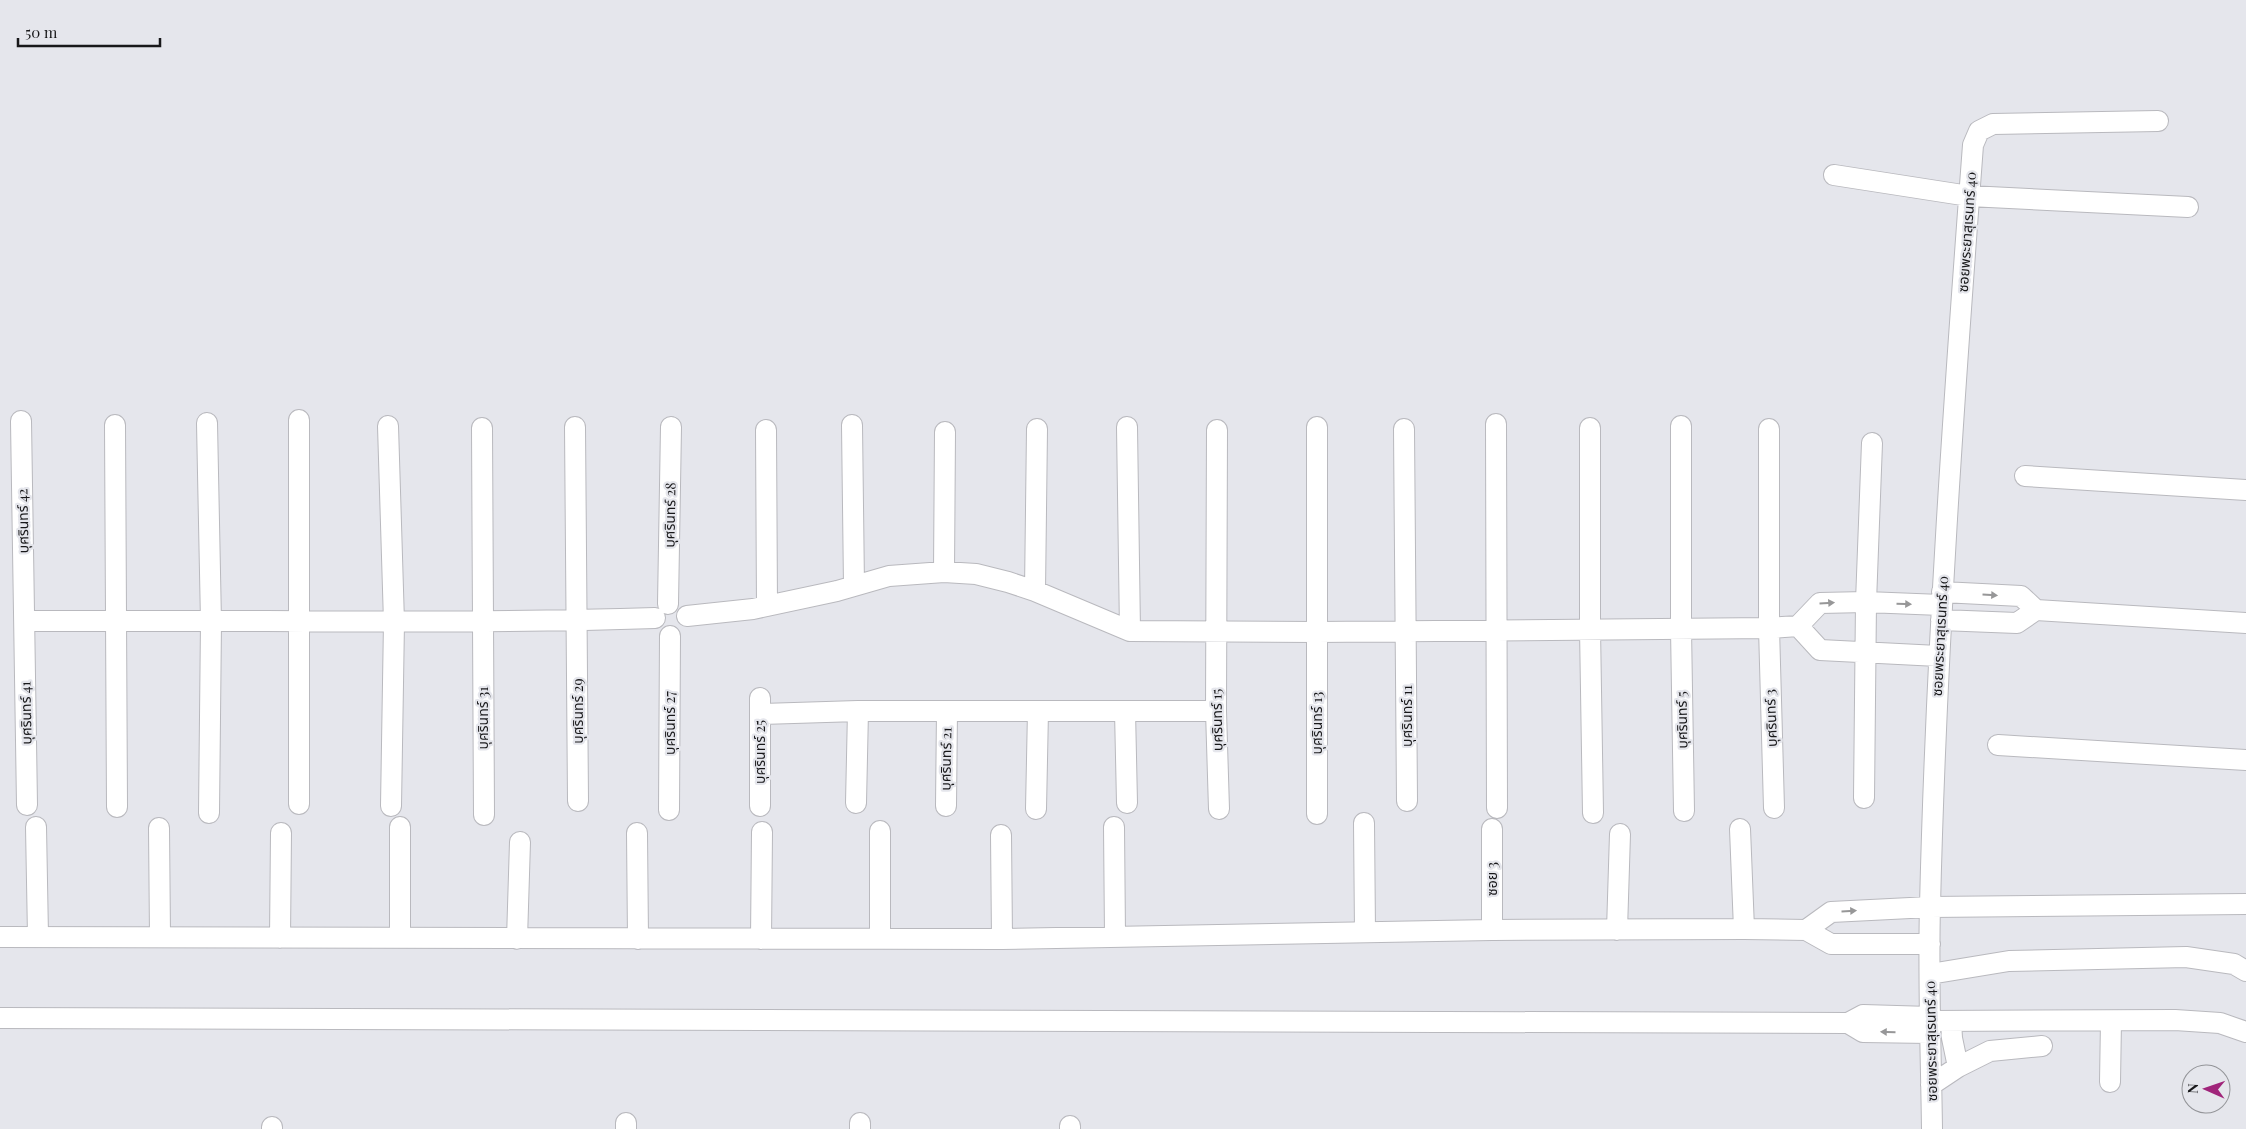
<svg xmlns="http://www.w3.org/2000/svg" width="2246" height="1129" font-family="'Playfair Display','Noto Sans Thai',serif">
  <rect width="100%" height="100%" fill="#e5e6ec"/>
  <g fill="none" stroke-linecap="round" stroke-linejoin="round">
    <defs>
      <path id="minor" d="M1834,175L1969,196L2188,207
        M21,421L27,805
        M207,423L211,622L209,813
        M1496,424L1497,808
        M115,425L117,807
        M852,425L854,586
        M388,426L394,622L391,806
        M1681,426V629L1684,811
        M575,427L578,801
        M1127,427L1130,631
        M482,428L484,815
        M1590,428V629L1593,813
        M1404,429L1407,801
        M1769,429V628L1774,808
        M766,430L767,606
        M1217,430L1216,711L1219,809
        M2025,476L2246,490
        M944,572L945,432
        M1035,591L1037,429
        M1942,592L2021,596L2036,610L2246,623
        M668,604L671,427
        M687,616L753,609L837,591L889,576L944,572L976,574L1008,582L1035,591L1130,631L1317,632L1769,628L1798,626L1820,603L1866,602L1941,605
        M1941,620L2017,623L2036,610
        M25,621C235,619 445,625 655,618
        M1798,626L1820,650L1938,656
        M760,698V806
        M1125,711L1127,803
        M761,714L858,711H1216
        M1998,745L2246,760
        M1864,798L1866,602L1872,443
        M856,803L858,711
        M299,804V420
        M946,806L947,711
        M1036,809L1038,711
        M669,810L670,636
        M1317,814V427
        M1364,823L1365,932
        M36,827L38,936
        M400,827V937
        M1114,827L1115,936
        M159,828L160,936
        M1740,829L1744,929
        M880,831V938
        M637,833L638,939
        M1001,835L1002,939
        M1492,930V829
        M1617,930L1620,834
        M1806,930L1831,912L1930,907L2246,904
        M0,937L1002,939L1492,930L1744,929L1806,930L1831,944H1930
        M280,938L281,833
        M517,939L520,842
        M761,939L762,832
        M1930,974L2009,961L2186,957L2234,964L2246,971
        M1,1018L1848,1023L1863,1015L1930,1017
        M1930,1021L2175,1020L2220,1023L2246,1032
        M1951,1021L1952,1038L1958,1067
        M1848,1023L1863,1032L1930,1033
        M2110,1082L2111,1021
        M1931,1085L1958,1067L1990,1051L2042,1046
        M626,1123V1129
        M1070,1126V1129
        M272,1127V1129
        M860,1129V1123
        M1932,1129C1931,1055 1928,980 1930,906C1936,652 1954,398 1973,145L1979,131L1993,124L2158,121"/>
    </defs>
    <use href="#minor" stroke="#b9b9be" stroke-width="22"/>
    <use href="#minor" stroke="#fff" stroke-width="20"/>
  </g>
  <defs><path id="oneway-solid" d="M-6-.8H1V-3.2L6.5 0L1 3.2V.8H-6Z" transform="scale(1.25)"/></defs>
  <g fill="#979798">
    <use href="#oneway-solid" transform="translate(1990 595) rotate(3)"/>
    <use href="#oneway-solid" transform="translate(1827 603) rotate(-4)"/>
    <use href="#oneway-solid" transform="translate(1904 604) rotate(2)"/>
    <use href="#oneway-solid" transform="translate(1849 911) rotate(-3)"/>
    <use href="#oneway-solid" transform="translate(1888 1032) rotate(-179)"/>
  </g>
  <g text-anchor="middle" stroke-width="4.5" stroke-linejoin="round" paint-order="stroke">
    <g font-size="14" fill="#18181a" stroke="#e5e6ec">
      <text transform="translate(1967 232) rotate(-86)" y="5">ซอยพระยาสุเรนทร์ 40</text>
      <text transform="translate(670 515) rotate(-89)" y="5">บุศรินทร์ 28</text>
      <text transform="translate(23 521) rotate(-91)" y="5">บุศรินทร์ 42</text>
      <text transform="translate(1940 636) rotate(-87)" y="5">ซอยพระยาสุเรนทร์ 40</text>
      <text transform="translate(578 711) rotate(-90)" y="5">บุศรินทร์ 29</text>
      <text transform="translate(26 713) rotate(-91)" y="5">บุศรินทร์ 41</text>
      <text transform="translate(1407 716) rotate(-90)" y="5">บุศรินทร์ 11</text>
      <text transform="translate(483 718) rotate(-90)" y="5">บุศรินทร์ 31</text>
      <text transform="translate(1771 718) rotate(-92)" y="5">บุศรินทร์ 3</text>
      <text transform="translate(1217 720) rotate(-91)" y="5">บุศรินทร์ 15</text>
      <text transform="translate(1682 720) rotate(-91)" y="5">บุศรินทร์ 5</text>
      <text transform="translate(670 723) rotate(-90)" y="5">บุศรินทร์ 27</text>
      <text transform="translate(1317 723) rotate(-90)" y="5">บุศรินทร์ 13</text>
      <text transform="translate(760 752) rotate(-90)" y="5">บุศรินทร์ 25</text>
      <text transform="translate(946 759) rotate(-89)" y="5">บุศรินทร์ 21</text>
      <text transform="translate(1492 879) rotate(-90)" y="5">ซอย 3</text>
      <text transform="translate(1931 1041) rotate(-91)" y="5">ซอยพระยาสุเรนทร์ 40</text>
    </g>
  </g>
  <g transform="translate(2206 1089) rotate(272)"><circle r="24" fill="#e5e6ec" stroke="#939498"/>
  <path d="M0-4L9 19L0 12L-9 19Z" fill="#a0247a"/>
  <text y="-8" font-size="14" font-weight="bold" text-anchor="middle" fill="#18181a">N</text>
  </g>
  <path d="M18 38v8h142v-8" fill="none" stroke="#18181a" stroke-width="2.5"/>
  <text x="25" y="38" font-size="15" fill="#18181a" stroke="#e5e6ec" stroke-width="4" paint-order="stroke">50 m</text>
</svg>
